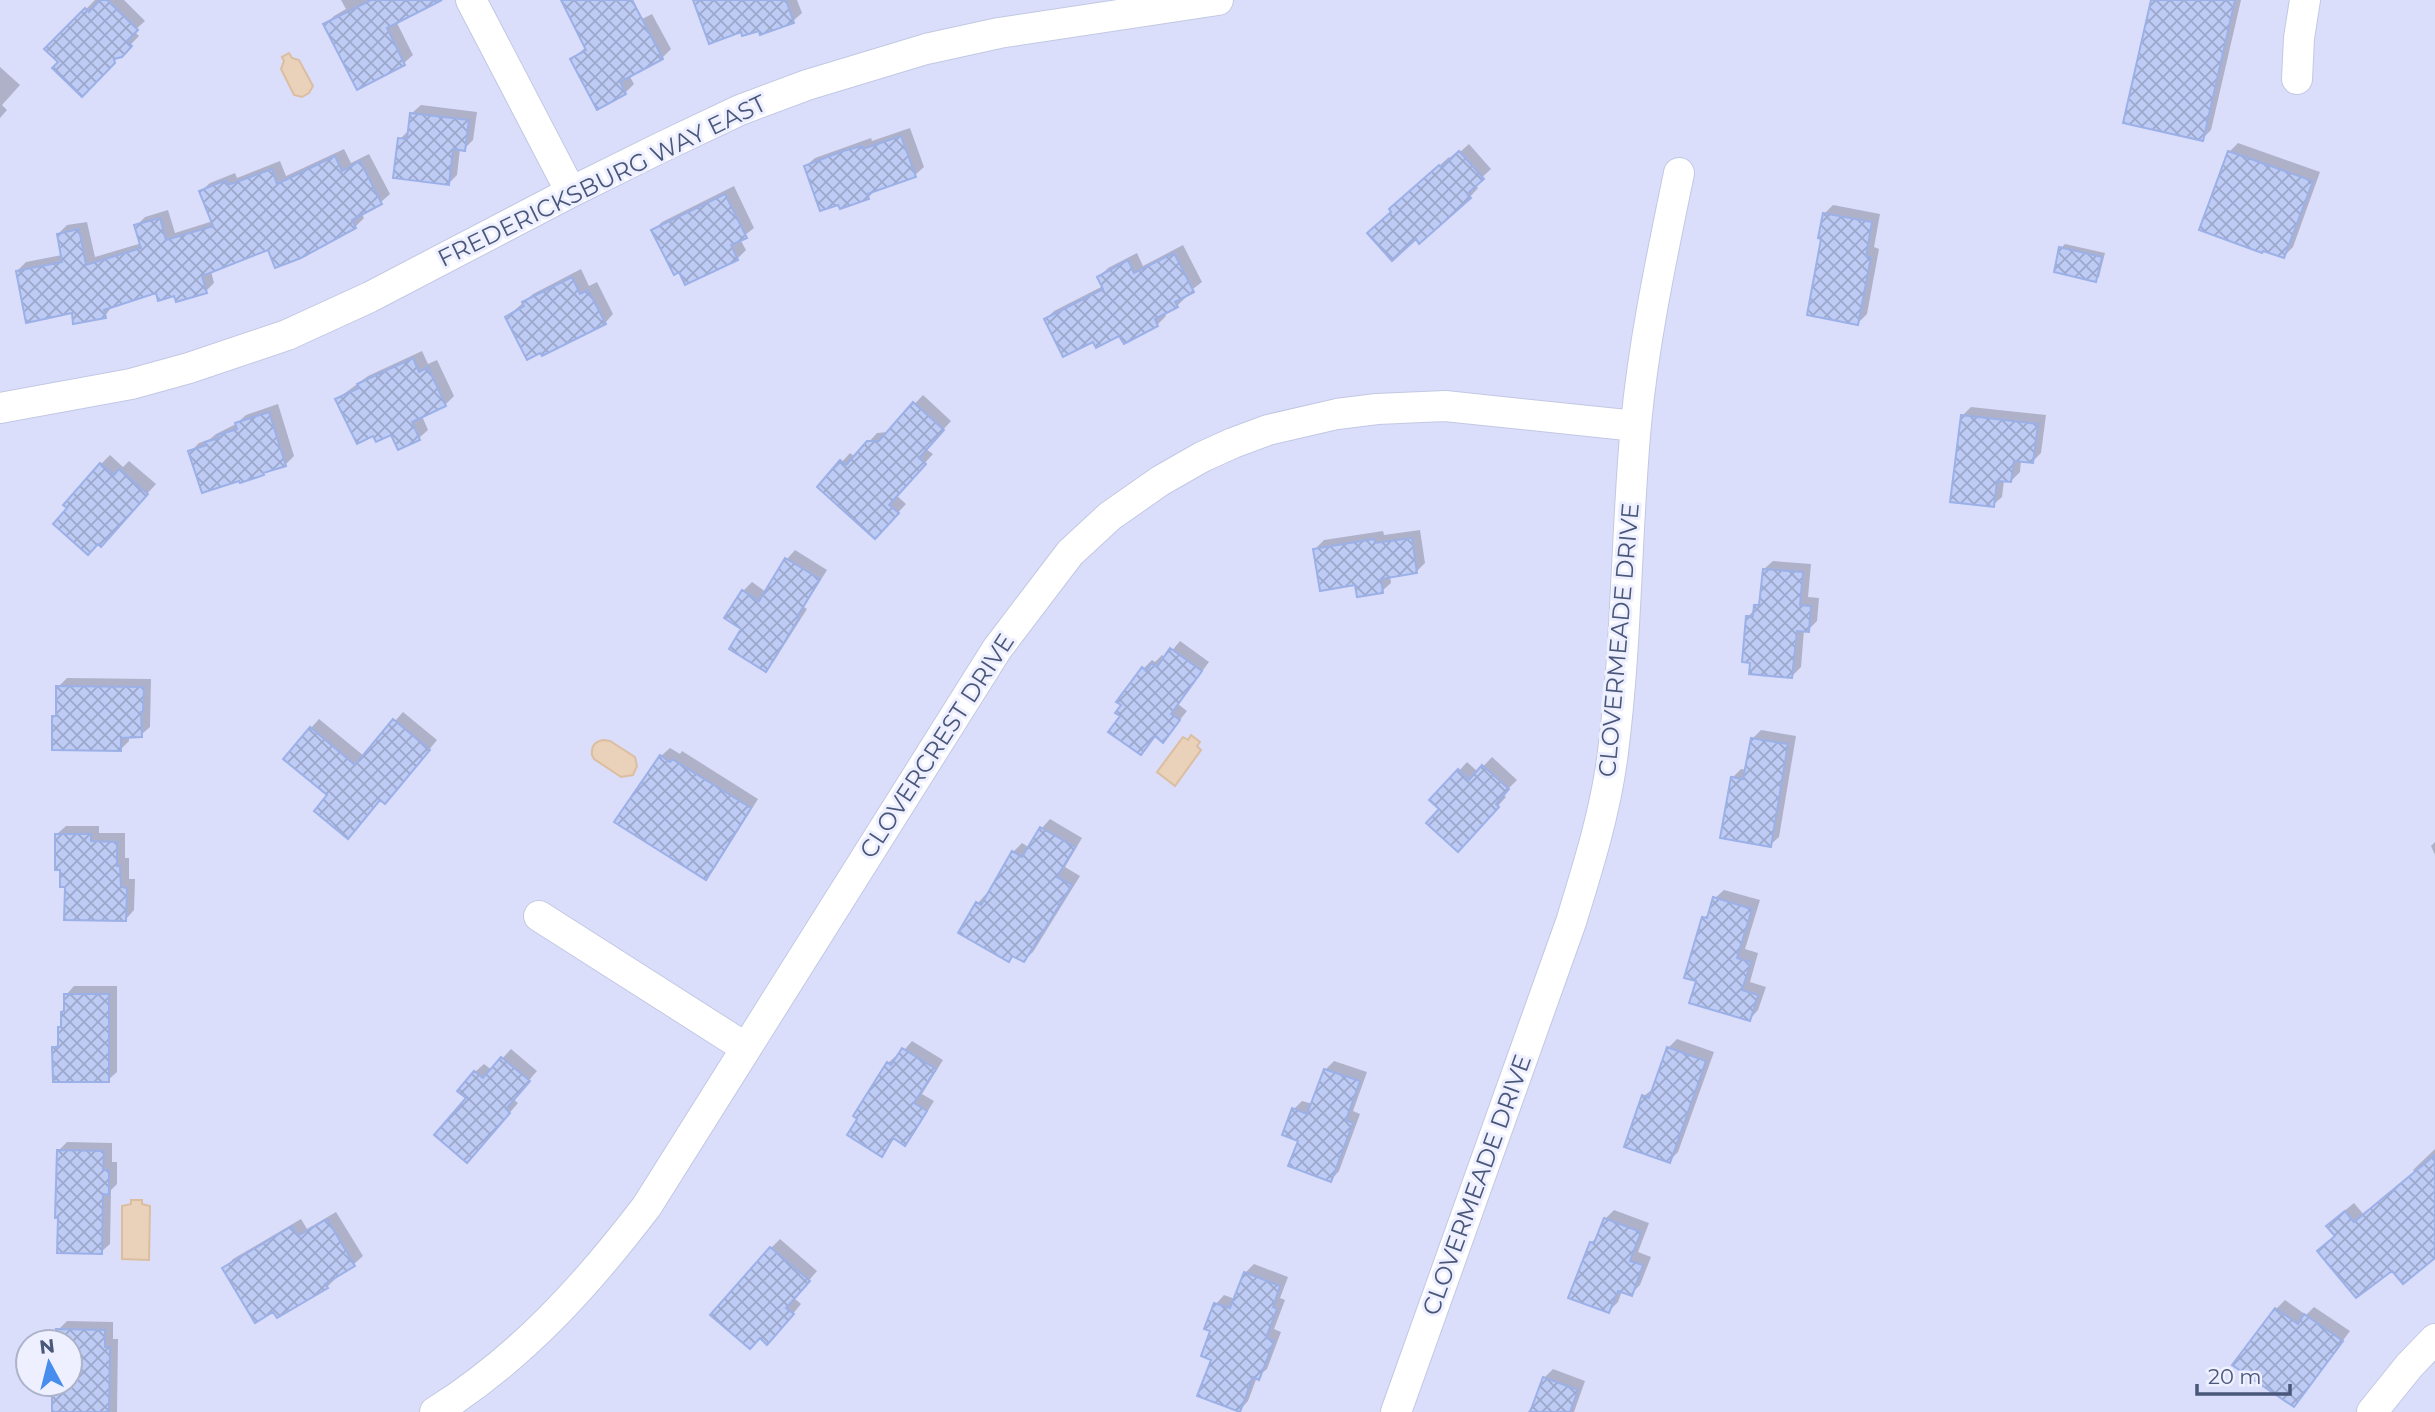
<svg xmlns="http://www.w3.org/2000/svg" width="2435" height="1412" font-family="Montserrat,sans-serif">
  <defs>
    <pattern id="building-cross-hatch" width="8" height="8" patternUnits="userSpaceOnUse" patternTransform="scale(1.75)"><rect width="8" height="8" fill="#bdcbf5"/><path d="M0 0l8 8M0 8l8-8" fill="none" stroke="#9ca8cb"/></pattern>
  </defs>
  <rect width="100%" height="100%" fill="#e7e8fe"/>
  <path fill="#dbdefb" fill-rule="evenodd" d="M0,0H2435V1412H0ZM28,1342H70V1384H28Z"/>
  <path fill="#e9d1ba" stroke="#dbbea0" stroke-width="2" d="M289,53L292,58L299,60L313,86L309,93L302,97L294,95L281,69L284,61L282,57Z
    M1191,735L1200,742L1197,746L1201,750L1175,786L1157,772L1183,737L1188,740Z
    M604,740L610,741L635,757L637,766L633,775L621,777L594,759L592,755C591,746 595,741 604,740Z
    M131,1200H142V1204L150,1206L149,1260L122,1259V1206L131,1204Z"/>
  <path fill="#0003" d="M95,0H124L145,21L134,31L139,36L82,94L61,62L47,49Z
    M341,0H418L396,21L413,55L404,63L358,87L326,24L334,16L346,9Z
    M563,0H633L642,19L652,14L671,49L662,58L629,75L634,84L625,93L572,59L586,47Z
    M700,0H797L802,13L793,21L742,30Z
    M2153,0H2241L2211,130L2202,139Z
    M0,67L20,85L2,105L7,110L0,118Z
    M421,105L477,112L473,140L464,149H460L457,175L448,184L400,139L409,130L412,113Z
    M910,128L924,167L915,175L876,189L868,198L806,166L815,158L871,138L872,141Z
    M2238,143L2320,172L2293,247L2284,256L2264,249L2229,152Z
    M1469,144L1491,169L1475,184L1478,188L1470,197L1393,211L1400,201L1449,157L1451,160Z
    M344,149L351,163L369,154L390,194L381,202L361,213L364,218L355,227L301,256L269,248L211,271L214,283L206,291L176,294L157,291L113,305L105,316L73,311L17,271L26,262L62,255L58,234L67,225L87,222L95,257L142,243L136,226L145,217L168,210L175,233L213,221L201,191L210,183L235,173L237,178L280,161L286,176Z
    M734,186L754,228L740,239L746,250L737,259L654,230L662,222Z
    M1833,205L1880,214L1874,247L1879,249L1867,314L1858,323L1823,237L1825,213Z
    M2065,244L2105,253L2099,277L2095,280L2061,248Z
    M1183,245L1202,282L1185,295L1186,297L1177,306L1164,312L1166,316L1157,325L1094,340L1046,319L1054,311L1103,286L1099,277L1108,268L1137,253L1143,266Z
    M581,269L589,286L597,282L613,314L605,323L507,317L533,294Z
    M422,351L428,364L437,360L454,396L445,405L422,416L428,430L419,438L398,448L392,433L337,399L368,376Z
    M923,395L951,421L926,449L933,454L896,495L906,504L884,528L819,487L850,453L855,457L877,433L888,432Z
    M278,404L294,456L285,465L241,481L190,452L199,443L210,439L216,434L236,424L246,415Z
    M1971,407L2046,415L2041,453L2033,461L2021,460L2020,472L2011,481L2004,480L2002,497L1993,505L1963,415Z
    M110,455L123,467L129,461L156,484L109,536L101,464Z
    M1420,530L1425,563L1417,571L1390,576L1391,583L1382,591L1357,583L1315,549L1324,540L1383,531L1384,535Z
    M795,550L827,570L804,607L807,609L774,661L766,670L743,591L752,582L766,592L787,559Z
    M1773,561L1811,564L1808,597L1819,598L1817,621L1808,630H1804L1801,667L1792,676L1748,617L1762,600L1764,569Z
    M1180,641L1209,662L1178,704L1187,711L1163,741L1123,716L1143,669L1152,660L1155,662L1162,655L1166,658Z
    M67,678L151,679L150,727L141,735L129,736V741L121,749L54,717L58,713V687Z
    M403,712L437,740L394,793L381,798L330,794L311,728L319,719L364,756Z
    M1761,730L1796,736L1779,837L1770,845L1732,778L1741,769L1747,770L1752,739Z
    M670,748L680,754L682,751L758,799L714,869L706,878L661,756Z
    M1492,757L1517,780L1503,794L1506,797L1466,841L1441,809L1459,771L1467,762L1478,772Z
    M1050,819L1082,838L1065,867L1080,876L1033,952L1024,960L1014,955L1008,960L978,903L986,894L989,896L1013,852L1022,843L1030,848L1042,828Z
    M66,826H99V833H125V858H129V879H135L134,910L126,919L66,885L57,834Z
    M2435,842V855L2431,846Z
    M1724,890L1760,900L1745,949L1758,953L1750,982L1766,987L1758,1010L1750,1019L1704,918L1711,911L1715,898Z
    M74,986H117V1072L108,1080L54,1048L60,1042L66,995Z
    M1677,1039L1714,1052L1678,1152L1669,1161L1644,1096L1654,1088L1668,1048Z
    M912,1041L943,1060L922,1094L934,1101L913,1135L904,1144L895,1138L881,1155L888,1063L897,1055L899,1056Z
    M511,1049L537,1071L513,1099L518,1103L476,1152L468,1098L475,1072L484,1064L492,1070Z
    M1334,1061L1367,1072L1353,1111L1360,1114L1339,1171L1331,1180L1300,1140L1294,1109L1302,1101L1313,1104L1325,1070Z
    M67,1142L112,1143V1162H117V1184L111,1190L110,1244L101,1252L58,1151Z
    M2435,1149V1255L2392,1268L2337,1236V1217L2354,1203L2364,1215L2415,1173L2413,1170Z
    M1614,1210L1649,1223L1638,1252L1651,1257L1640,1285L1631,1294L1622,1291L1618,1302L1609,1311L1591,1243L1599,1235L1605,1219Z
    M336,1212L363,1256L354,1264L334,1276L336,1278L327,1287L273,1309L225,1268L233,1259L301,1219L307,1229Z
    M780,1239L817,1271L794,1298L801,1304L776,1334L760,1337L771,1248Z
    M1254,1264L1288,1277L1280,1298L1285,1300L1274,1329L1281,1332L1267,1369L1257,1377L1248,1401L1240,1410L1213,1359V1330L1216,1304L1224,1295L1235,1299L1245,1273Z
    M2285,1300L2306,1315L2314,1307L2350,1331L2302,1396L2276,1309Z
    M67,1321L113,1322V1339H118L117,1412H54V1384H70V1342H58V1330Z
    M1553,1369L1585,1381L1574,1412H1528L1535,1402L1544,1378Z"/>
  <path fill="url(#building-cross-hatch)" stroke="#9cb0e8" stroke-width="2" d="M100,0H107L138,30L127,41L132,46L122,57L114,59L115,63L82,97L52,68L58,62L44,49L85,8L89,12Z
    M371,0H442L387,28L405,65L357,90L323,24Z
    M561,0H632L663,59L620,82L626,94L597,110L570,59L586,50Z
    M693,0H786L794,23L760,35L759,31L742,36L741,32L709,44Z
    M2151,0H2235L2203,141L2123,123Z
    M410,113L469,120L465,151L453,149L449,185L393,178L398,138L407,139Z
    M901,136L916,177L867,194L869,199L840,209L838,205L820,211L804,166L843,151L862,146L863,149Z
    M1459,151L1484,179L1467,194L1471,198L1419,244L1416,239L1392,261L1367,233L1391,212L1389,209L1439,165L1441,167Z
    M2228,151L2313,181L2284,258L2263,251L2262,253L2199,230Z
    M335,156L342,171L360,161L382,204L352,220L356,228L301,258L275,268L268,250L202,276L207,293L176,302L174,296L158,301L156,293L104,310L106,318L73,324L72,313L26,323L16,271L62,262L57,234L79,229L86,265L141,248L134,225L160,218L166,240L213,226L199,191L226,180L228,185L272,169L277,184Z
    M725,194L747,238L731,245L738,260L685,285L679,272L674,275L651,230Z
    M1823,213L1872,222L1866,256L1871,257L1858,325L1807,315L1821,239L1818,238Z
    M2059,247L2102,257L2096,282L2054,272Z
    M1174,253L1194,292L1175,302L1178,307L1155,319L1158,326L1124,344L1119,336L1096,348L1093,342L1063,357L1044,319L1103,289L1097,277L1128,260L1134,273Z
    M572,277L580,294L588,290L606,324L542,356L540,353L527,360L505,317L524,306L522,302Z
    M413,358L419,372L428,367L446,406L412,422L420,440L398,450L391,435L376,442L373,436L357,444L335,399L359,388L357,384Z
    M913,402L944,430L919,458L926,464L889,505L899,513L875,539L817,487L840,460L846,465L867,441H879Z
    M269,412L286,466L263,473L264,475L240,483L239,481L202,493L188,451L207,445L205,442L219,438L218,435L237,429L235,423Z
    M1961,415L2038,424L2033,463L2014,461L2011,482L1997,481L1994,507L1950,502Z
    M100,463L114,475L119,469L148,494L101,547L98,544L88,555L53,524L67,508L63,505Z
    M1412,538L1417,573L1381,579L1383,593L1357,597L1355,585L1320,591L1313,549L1374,539L1375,543Z
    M785,558L820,579L797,617L799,618L766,672L729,649L741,629L724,618L742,590L759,601Z
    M1763,569L1803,572L1800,605L1811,606L1809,632L1797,631L1792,678L1749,674L1750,663L1742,662L1746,616H1753L1754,605H1759Z
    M1170,648L1202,671L1171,714L1180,720L1163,743L1155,736L1141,755L1108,732L1120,716L1115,713L1121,705L1116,702L1142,667L1146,671L1152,663L1157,667Z
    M56,686L144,687L143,712H141L142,737L121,738V751L52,750V716H56Z
    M393,719L430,750L385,804L380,800L348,839L314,811L327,795L283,759L310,727L355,765Z
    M1751,738L1788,744L1771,847L1720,838L1731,777L1743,779Z
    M660,755L670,762L672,759L751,808L706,880L614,822Z
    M1482,765L1509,789L1496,804L1499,807L1458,852L1426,823L1439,809L1429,800L1458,769L1469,780Z
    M1040,827L1075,847L1057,877L1072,885L1024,962L1012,956L1009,962L958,933L976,902L981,905L1012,851L1022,857Z
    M55,834H91V841L117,842V866H120L121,887L127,888L126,921L64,920L65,887H60V870H55Z
    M1713,897L1752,909L1737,958L1751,962L1742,990L1758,995L1750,1021L1689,1003L1696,981L1684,978L1702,917L1707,918Z
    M64,994H109V1082H53L52,1047H58V1027H61V1012L64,1011Z
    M1667,1047L1706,1061L1670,1163L1624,1147L1642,1095L1649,1098Z
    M902,1048L936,1069L914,1103L927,1111L905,1146L893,1138L882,1157L847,1135L857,1119L853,1116L887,1062L891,1065Z
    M501,1057L530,1081L506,1109L510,1113L467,1163L434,1135L466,1098L457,1091L474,1071L483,1078Z
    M1324,1069L1360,1081L1346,1120L1353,1123L1331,1182L1288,1166L1298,1141L1282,1135L1292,1108L1307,1114Z
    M57,1150L104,1151L103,1170H109V1195L103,1194L102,1254L57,1253L58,1218H55Z
    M2435,1155V1258L2403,1284L2392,1271L2356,1298L2317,1251L2335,1236L2326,1226L2345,1211L2354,1222Z
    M1604,1218L1641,1232L1630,1261L1643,1265L1632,1296L1618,1291L1609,1313L1568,1298L1590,1242L1594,1243Z
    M327,1219L355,1266L325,1284L328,1288L277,1318L273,1312L255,1323L222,1268L292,1226L298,1236Z
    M770,1247L810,1281L786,1308L794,1314L767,1345L760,1338L750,1349L710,1315Z
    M1244,1272L1280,1286L1273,1307L1277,1309L1266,1338L1274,1341L1259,1380L1253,1377L1240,1412L1197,1396L1211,1360L1201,1356L1210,1331L1204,1329L1214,1303L1230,1308Z
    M2275,1308L2298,1324L2304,1314L2343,1341L2294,1407L2232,1365Z
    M56,1329L105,1330V1347H110L109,1412H52V1384H70V1342H56Z
    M1543,1377L1578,1390L1570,1412H1530Z"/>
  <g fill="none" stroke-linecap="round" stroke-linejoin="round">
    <defs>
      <path id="minor" d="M471,0L571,192
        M2297,79L2299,38L2305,0
        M0,408L131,384L189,368L287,335L370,297L571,192L664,146L740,110L807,85L926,49L999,33L1218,0
        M539,916L746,1048
        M435,1412C521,1358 586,1286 647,1206L997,649L1070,553L1110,516L1160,481L1202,457L1233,443L1268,430L1337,414L1377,409L1445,406L1636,426
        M1396,1412L1571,922C1588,867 1606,810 1613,752C1627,643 1626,533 1636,424C1644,339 1662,256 1679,173
        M2372,1412L2409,1366L2435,1339"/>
    </defs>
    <use href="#minor" stroke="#c2c8e3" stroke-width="32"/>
    <use href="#minor" stroke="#fff" stroke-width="30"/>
  </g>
  <g text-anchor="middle" stroke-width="6" stroke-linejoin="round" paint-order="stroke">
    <g font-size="24" fill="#49577a" stroke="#eff0ff">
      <text transform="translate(602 181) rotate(-26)" y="8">FREDERICKSBURG WAY EAST</text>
      <text transform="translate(1619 640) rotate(-85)" y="8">CLOVERMEADE DRIVE</text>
      <text transform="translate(937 746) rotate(-57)" y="8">CLOVERCREST DRIVE</text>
      <text transform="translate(1477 1185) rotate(-70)" y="8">CLOVERMEADE DRIVE</text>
    </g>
  </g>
  <g transform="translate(49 1363) rotate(353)"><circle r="33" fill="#eff0ff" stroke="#adb3ca" stroke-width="2"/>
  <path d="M0-5L12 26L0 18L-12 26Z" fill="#468dee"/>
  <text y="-10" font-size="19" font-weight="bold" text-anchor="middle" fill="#49577a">N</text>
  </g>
  <path d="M2197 1384v10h93v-10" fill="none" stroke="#49577a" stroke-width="3.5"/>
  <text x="2208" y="1384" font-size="21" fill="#49577a" stroke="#eff0ff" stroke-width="5" paint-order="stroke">20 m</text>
</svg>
